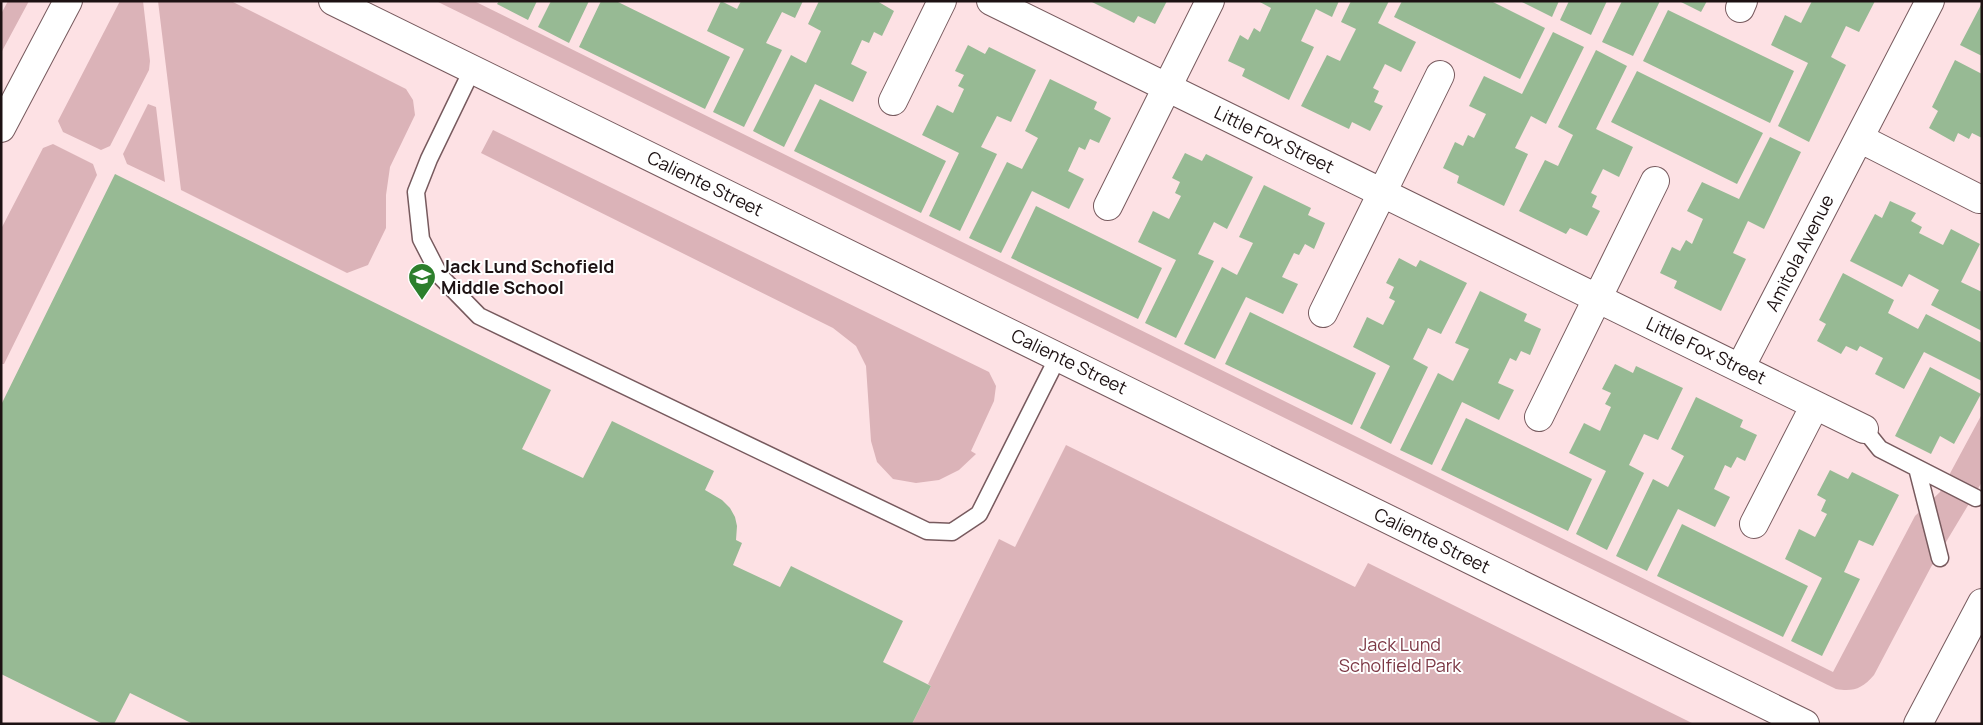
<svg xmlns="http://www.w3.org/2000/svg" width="1983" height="725" font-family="Manrope,sans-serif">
  <rect width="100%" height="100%" fill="#fde1e4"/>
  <path fill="#dbb3b8" d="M8,1H29L1,53V14Z
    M120,1H143L150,61L149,70L110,146L101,150L63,132L58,121Z
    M158,1H231L406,89L413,100L415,115L390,167L386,195V228L368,265L347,273L181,190Z
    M436,1H474L1833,672L1915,516L1940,492L1982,414V482L1931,567L1874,675C1862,689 1853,692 1836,689Z
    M148,104L156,107L165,182L127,164L123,154Z
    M493,130L989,372L996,386L994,401L971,451L976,454L959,470L939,480L916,483L893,479L877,462L871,441L866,366L856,346L833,328L481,153Z
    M53,144L93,164L97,175L4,364H1V229L43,148Z
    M1066,445L1355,587L1368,563L1694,724H912L931,686L928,684L999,539L1015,547Z"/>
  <path fill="#97ba94" d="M499,1H537L528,20L497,4Z
    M551,1H589L569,43L538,27Z
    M601,1H616L730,57L705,109L579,47Z
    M721,1L737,9L741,1H803L795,18L782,12L766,43L782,50L744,127L713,112L744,49L707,31Z
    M819,1H877L894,11L882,36L874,32L869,43L862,40L851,64L867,72L853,102L815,84L784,147L753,131L791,55L806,63L821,31L808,24Z
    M1090,1H1167L1155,24L1138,16L1134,23Z
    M1258,1H1339L1332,17L1316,9L1301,41L1314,47L1289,100L1242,76L1245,69L1228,61L1240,35L1248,40L1254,28L1260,32L1271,8Z
    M1351,1H1389L1378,23L1416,42L1401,72L1385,64L1373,88L1379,91L1374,102L1383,106L1370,131L1352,122L1349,129L1301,106L1327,55L1340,61L1356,29L1341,22Z
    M1402,1H1491L1545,28L1520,79L1394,17Z
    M1520,1H1559L1552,17Z
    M1569,1H1607L1591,35L1560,20Z
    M1622,1H1660L1633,56L1602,42Z
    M1679,1H1707L1701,12Z
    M1812,1H1875L1859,32L1846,26L1831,57L1846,65L1809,142L1778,126L1808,63L1771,45L1785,15L1801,23Z
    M1982,3V56L1960,45Z
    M1668,10L1794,71L1770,123L1643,61Z
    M1553,32L1584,47L1546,124L1531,116L1515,148L1528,154L1504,206L1457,183L1459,176L1443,168L1455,142L1463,146L1468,135L1474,138L1486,114L1469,106L1484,76L1522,94Z
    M968,45L985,54L989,47L1036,70L1011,122L997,116L981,147L997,154L960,231L929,216L959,153L922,135L937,105L953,113L964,89L958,86L964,75L955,71Z
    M1596,50L1627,66L1596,129L1633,147L1619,177L1603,169L1591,193L1597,196L1592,207L1600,211L1587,236L1570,228L1566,234L1519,211L1545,160L1558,166L1573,135L1558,127Z
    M1955,60L1982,74V138L1972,133L1969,139L1958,133L1954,142L1929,128L1938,111L1932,107Z
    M1637,71L1763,133L1737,184L1611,122Z
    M1050,79L1097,102L1094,109L1111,118L1099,143L1090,139L1085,150L1079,147L1068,171L1084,179L1069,209L1032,191L1001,253L969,238L1007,162L1022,169L1038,138L1025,131Z
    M820,99L946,161L921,213L794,151Z
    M1770,137L1801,152L1764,229L1748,221L1733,253L1746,259L1721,311L1674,288L1677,281L1660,273L1672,247L1680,251L1686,240L1692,244L1703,219L1687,211L1702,182L1739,199Z
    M1185,153L1202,161L1206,154L1253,177L1227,229L1214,222L1198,254L1214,261L1176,338L1145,323L1176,260L1138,242L1153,211L1169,219L1181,196L1175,193L1180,182L1172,178Z
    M115,174L551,390L522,449L583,478L612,421L714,471L705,490L722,500L730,508L735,517L737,526L736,540L742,543L733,565L780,587L791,566L903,621L883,662L931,686L912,724H193L130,693L114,724H103L1,674V405Z
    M1264,185L1311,208L1308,215L1325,223L1314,249L1305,244L1299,255L1294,253L1282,277L1298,284L1283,314L1246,297L1215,359L1184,344L1222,267L1237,275L1253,243L1239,237Z
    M1890,201L1916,213L1911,221L1922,227L1919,233L1943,245L1951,229L1980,244L1961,282L1982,292V331L1931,305L1939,290L1909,274L1902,287L1850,261L1875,214L1882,218Z
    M1036,206L1162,268L1138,319L1011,258Z
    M1399,258L1416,267L1420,260L1467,283L1441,334L1428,328L1413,359L1428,367L1391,444L1360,428L1390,366L1353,347L1367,317L1383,325L1395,301L1389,298L1394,287L1386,283Z
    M1843,273L1894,300L1888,313L1918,329L1926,314L1982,343V381L1924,352L1904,389L1875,374L1883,358L1860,346L1857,351L1846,346L1841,354L1817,341L1826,324L1819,320Z
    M1480,291L1527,314L1524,321L1541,329L1530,355L1521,351L1516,361L1510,358L1498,383L1514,390L1499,420L1462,402L1432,465L1400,450L1438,373L1453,381L1469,349L1455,343Z
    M1250,312L1376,373L1352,425L1225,364Z
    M1615,364L1633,373L1636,366L1683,388L1658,440L1644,434L1629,465L1644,473L1607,550L1576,534L1606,471L1569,453L1584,423L1600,431L1611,407L1605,404L1611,393L1602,389Z
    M1930,367L1981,394L1954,444L1940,436L1931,454L1895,436Z
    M1696,397L1743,420L1740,427L1757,435L1745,461L1737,457L1731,468L1725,465L1714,489L1730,497L1715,527L1678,509L1647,571L1616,556L1653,479L1668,487L1684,456L1671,449Z
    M1466,418L1592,479L1568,531L1441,470Z
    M1830,470L1848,479L1852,472L1899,495L1873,546L1859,540L1844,572L1860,579L1822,656L1791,641L1822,578L1785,559L1799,529L1815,537L1827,514L1821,511L1826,500L1817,495Z
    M1682,524L1808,586L1783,637L1657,576Z"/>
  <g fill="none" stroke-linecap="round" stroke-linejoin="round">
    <defs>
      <path id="service" d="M472,70L429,159L416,192L421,239L440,276L479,316L927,531L952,532L979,514L1058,357
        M1864,429L1880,449L1976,498
        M1917,468L1940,558"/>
      <path id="minor" d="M333,1L1805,724
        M991,1L1864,429
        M1740,8L1743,1
        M893,101L942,1
        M1,128L68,1
        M1859,138L1979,199
        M1108,206L1210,1
        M1323,313L1440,75
        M1740,368L1930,1
        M1539,417L1655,181
        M1754,524L1815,405"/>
      <path id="secondary" d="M1918,724L1982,603"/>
    </defs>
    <use href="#service" stroke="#775a5e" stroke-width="19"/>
    <use href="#minor" stroke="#775a5e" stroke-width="30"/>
    <use href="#secondary" stroke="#775a5e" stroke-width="30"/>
    <use href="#service" stroke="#fff" stroke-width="16"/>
    <use href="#minor" stroke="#fff" stroke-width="28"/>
    <use href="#secondary" stroke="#fff" stroke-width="28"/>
  </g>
  <defs>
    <symbol id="school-pin" viewBox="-11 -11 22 30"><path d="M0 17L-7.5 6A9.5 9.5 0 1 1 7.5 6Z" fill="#2c7f2c" stroke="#fff"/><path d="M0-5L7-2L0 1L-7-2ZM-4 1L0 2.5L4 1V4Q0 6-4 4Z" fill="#fff"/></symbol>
  </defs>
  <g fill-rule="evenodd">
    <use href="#school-pin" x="406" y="261" width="32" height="43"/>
  </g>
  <g text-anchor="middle" stroke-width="4" stroke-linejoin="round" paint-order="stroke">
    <g font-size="18" fill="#1d1213" stroke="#fff">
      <text transform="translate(1274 140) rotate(26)" y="6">Little Fox Street</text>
      <text transform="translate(705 184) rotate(26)" y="6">Caliente Street</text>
      <text transform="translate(1800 253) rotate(-63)" y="6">Amitola Avenue</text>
      <text transform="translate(1706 351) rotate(26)" y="6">Little Fox Street</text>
      <text transform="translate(1069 362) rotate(26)" y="6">Caliente Street</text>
      <text transform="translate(1432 541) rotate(26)" y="6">Caliente Street</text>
    </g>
    <g font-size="18" font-weight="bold" fill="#1d1213" stroke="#fff" text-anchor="start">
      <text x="441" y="273">Jack Lund Schofield<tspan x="441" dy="21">Middle School</tspan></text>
    </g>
    <g font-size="18" fill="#7c3845" stroke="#fff">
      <text x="1400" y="651">Jack Lund<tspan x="1400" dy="21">Scholfield Park</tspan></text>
    </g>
  </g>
  <rect width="1983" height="725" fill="none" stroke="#1d1213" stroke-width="5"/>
</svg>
